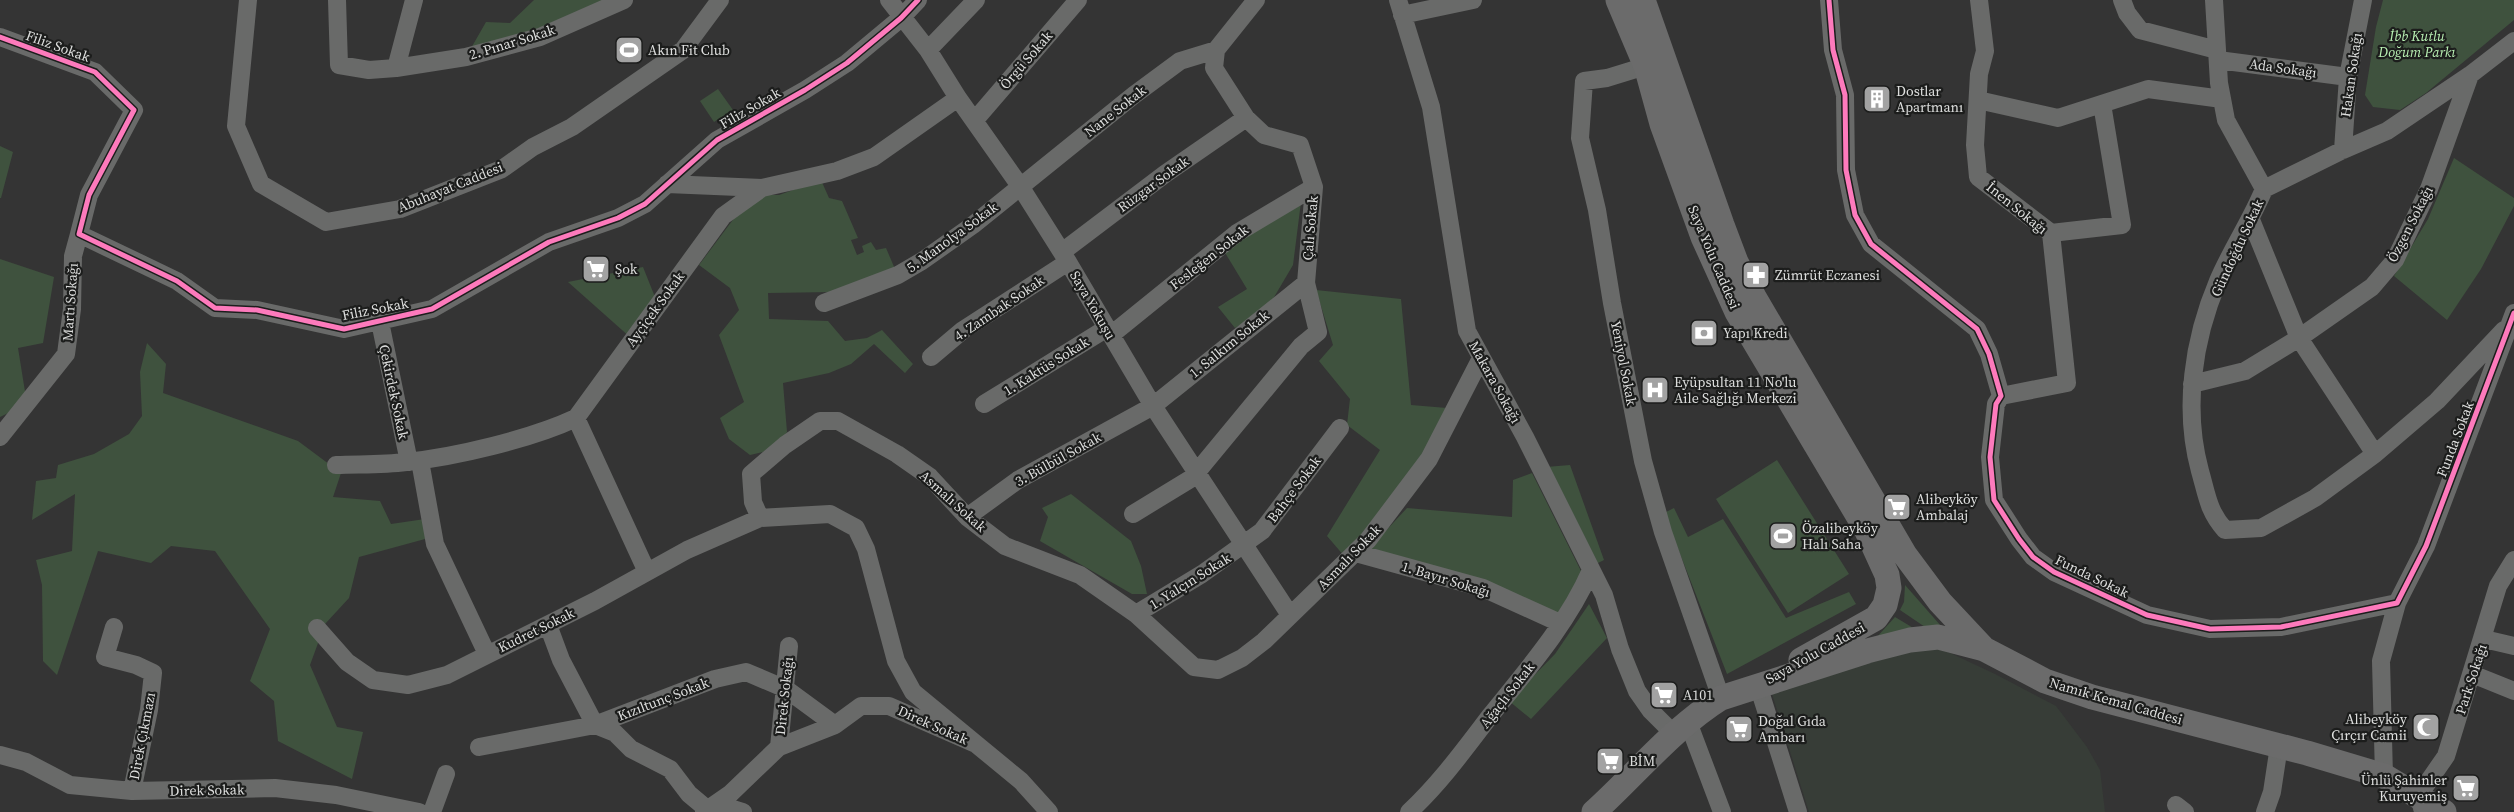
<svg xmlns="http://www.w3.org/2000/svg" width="2514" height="812" font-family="'Source Serif 4',serif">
  <rect width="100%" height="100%" fill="#343434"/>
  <path fill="#373d37" d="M1931,644L1995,674L2056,706L2087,747L2100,770L2105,812H1809L1772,694L1866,658Z"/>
  <path fill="#3f523e" d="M534,0H607L537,31L470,50L486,22L510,23Z
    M2383,0H2514V20L2426,93L2400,110L2373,107L2365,95L2376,27Z
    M718,89L733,110L714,122L700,101Z
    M0,146L13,152L1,198H0Z
    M2454,158L2514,198V206L2481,269L2447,320L2394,276L2428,219Z
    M821,180L829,198L842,201L858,238L851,240L857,255L864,252L862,246L871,242L876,250L886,248L895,269L833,292L768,293L769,319L828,321L845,341L867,338L882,330L913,364L905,373L874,344L851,364L829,373L783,383L787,432L775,449L750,455L729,439L720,418L744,402L719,335L739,310L730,288L699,265L735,217L760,195H779Z
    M1301,202L1293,265L1267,309L1235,328L1218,307L1247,289L1224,251Z
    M0,259L54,277L43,343L18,348L27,404L0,417Z
    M643,267L657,302L631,338L568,282Z
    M1316,290L1401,299L1411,405L1447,408L1423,455L1345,557L1327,536L1380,450L1347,425L1350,399L1319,361L1333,345Z
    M147,343L166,364L163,393L298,441L341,473L333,497L380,501L391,524L425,519V539L359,557L349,598L325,624L310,665L337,727L363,732L352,779L278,741L274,701L250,681L270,629L215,551L171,546L151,563L98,551L57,675L43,661L42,585L36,560L72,551L75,494L32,520L36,481L56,478L58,465L94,454L129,434L142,416L140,372Z
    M1777,460L1849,574L1788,613L1716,499Z
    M1570,465L1604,560L1594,565L1546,467Z
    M1532,473L1582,573L1556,617L1367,551L1407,508L1512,517L1513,480Z
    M1071,494L1131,541L1141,566L1147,594H1132L1040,541L1048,517L1042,508Z
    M1674,508L1688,537L1723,519L1786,618L1849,592L1856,604L1727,674L1664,513Z
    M1905,585L1941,626L1925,627L1900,610L1904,602Z
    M1589,604L1607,638L1531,719L1509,701L1555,654Z
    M1895,617L1915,629L1876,638Z"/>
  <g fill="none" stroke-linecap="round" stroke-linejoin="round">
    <path stroke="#696a69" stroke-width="18" d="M248,0L236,126L261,184L326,222L400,209L502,169L533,147L572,127L683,50L720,0
      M337,0L339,65L369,70L396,68L466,57L540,37L624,0
      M889,0L928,50L958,98L1020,186L1068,262L1153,406L1290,615
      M1398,0L1431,107L1467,331L1525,437L1604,595L1620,649L1637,691L1651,711L1674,734
      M1829,0L1833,50L1845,95L1846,170L1855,215L1871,244L1977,329L1989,354L2001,396L1996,404L1990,457L1994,500L2019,539L2033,557L2054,572L2147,615L2210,629L2281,627L2397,603L2426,546L2514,313
      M1979,0L1985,51L1979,74L1975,145L1978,177L2051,233L2067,383L2001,396
      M2122,0L2127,13L2140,30L2217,50
      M2214,0L2219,83L2226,120L2264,189C2251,221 2231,250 2218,281C2193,340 2183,409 2200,471C2207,495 2208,511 2225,530L2261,528L2315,498L2375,454L2437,401L2504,330
      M1402,15L1473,0
      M0,37L95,72L134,110L89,195L79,234L177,281L215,308L257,310L344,329L432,309L549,242L618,218L645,204L717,140L805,90L847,63L901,18L918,0
      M928,50L976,0
      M2218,60L2348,77
      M1646,66L1607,78L1584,81L1580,138L1597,210L1612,303L1643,461L1663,532L1721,698
      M396,68L414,0
      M1978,100L2058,118L2148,89L2222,99
      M975,120L1078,0
      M2343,150L2348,77L2363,0
      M667,184L762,188
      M2264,189L2343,150L2387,131L2470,75L2514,41
      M2251,220L2299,338L2375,454
      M2051,233L2122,225L2102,104
      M1062,252L1165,174L1246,118
      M824,303L898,275L922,261L973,225L1134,95L1180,61L1216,50
      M380,322L409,462
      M1111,335L1237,233L1314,187
      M931,357L963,330L1068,262
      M2192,384L2245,371L2299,338L2372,287L2395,260L2429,189L2470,75
      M984,404L1107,328
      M576,418L647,572
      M0,437L66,354L72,309L73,256L79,234
      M420,461L435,544L487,654
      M336,465C359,464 383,465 406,462C455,457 531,439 576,418L723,216L762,188L837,171L874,157L958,98
      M1133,514L1192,478L1301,346L1318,332L1306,283L1314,187L1300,145L1264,135L1246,118L1214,68L1216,50L1256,0
      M967,517L1018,480L1153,406L1306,283
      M760,518L753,502L751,474L785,445L820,421H838L897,454L930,477L967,517L1005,546L1080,575L1136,614L1194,667L1218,670L1242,658L1264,641L1368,540L1429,459L1481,358
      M1356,553L1483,588L1560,623
      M1136,614L1202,574L1262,531L1340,428
      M548,625L561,660L595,725L615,733L631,749L670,769L689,794L708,810
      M114,627L105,657L136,665L153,673L149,710L132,791
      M317,628L347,662L373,680L408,685L447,675L595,601L687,550L760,518L830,514L856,528L866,549L896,661L913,692L976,744
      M2484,639L2514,646
      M2472,674L2514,691
      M1758,685L1798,812
      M1688,722L1722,812
      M479,747L595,725L715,679L746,672L786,689L835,725
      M779,747L789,646
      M0,755L26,762L70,785L132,791L275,788L336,795L419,812
      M2384,776L2381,661L2397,603
      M717,804L743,812
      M2176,805L2185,812
      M2422,808L2419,795L2446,756L2498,586L2514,560
      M432,812L446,774
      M704,812L730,794L779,747L835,725L861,706H889L976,744L1021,781L1049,812
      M1409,812C1440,783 1464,750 1490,716C1527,670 1568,623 1591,570
      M2265,812L2272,792L2279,746"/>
    <path stroke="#6b6b6b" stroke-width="25" d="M1618,0L1646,66L1662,124L1703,237L1737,312L1866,529L1887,575L1889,588L1885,605L1876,618L1801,660
      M1643,0L1722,225L1736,262L1754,297L1905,555L1940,602L1984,649
      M1594,812C1636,774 1673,728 1721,698L1867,651L1910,640L1938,637L1984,649L2045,681L2092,697L2307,753L2384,776L2444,812"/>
    <defs>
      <path id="cycleway" d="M1829,0L1833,50L1845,95L1846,170L1855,215L1871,244L1977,329L1989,354L2001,396L1996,404L1990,457L1994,500L2019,539L2033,557L2054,572L2147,615L2210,629L2281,627L2397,603L2426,546L2514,313
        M0,37L95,72L134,110L89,195L79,234L177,281L215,308L257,310L344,329L432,309L549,242L618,218L645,204L717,140L805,90L847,63L901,18L918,0"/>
    </defs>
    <use href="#cycleway" stroke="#1c1d1c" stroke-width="8"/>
    <use href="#cycleway" stroke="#fd7abc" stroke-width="5"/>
  </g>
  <defs>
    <symbol id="stadium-square" viewBox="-11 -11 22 22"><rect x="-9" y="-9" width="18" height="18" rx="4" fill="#a2a2a2" stroke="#1c1d1c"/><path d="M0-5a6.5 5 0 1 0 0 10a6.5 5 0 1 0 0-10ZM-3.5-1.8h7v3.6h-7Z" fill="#fff"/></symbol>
    <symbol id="building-square" viewBox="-11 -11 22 22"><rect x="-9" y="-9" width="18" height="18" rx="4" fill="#a2a2a2" stroke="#1c1d1c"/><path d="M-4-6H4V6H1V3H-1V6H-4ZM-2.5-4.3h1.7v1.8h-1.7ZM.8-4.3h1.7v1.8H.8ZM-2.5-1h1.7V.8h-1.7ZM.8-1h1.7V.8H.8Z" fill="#fff"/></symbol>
    <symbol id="supermarket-square" viewBox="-11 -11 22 22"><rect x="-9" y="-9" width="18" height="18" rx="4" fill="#a2a2a2" stroke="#1c1d1c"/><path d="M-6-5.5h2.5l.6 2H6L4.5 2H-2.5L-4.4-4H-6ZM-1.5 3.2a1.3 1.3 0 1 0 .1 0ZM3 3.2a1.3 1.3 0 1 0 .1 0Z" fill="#fff"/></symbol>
    <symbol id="pharmacy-square" viewBox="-11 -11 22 22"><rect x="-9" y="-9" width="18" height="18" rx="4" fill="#a2a2a2" stroke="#1c1d1c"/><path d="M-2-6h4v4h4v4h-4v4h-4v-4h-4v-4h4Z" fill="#fff"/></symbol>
    <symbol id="bank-square" viewBox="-11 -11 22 22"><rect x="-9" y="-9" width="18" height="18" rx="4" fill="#a2a2a2" stroke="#1c1d1c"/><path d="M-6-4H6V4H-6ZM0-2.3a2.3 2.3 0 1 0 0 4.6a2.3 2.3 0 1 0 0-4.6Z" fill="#fff"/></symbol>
    <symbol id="hospital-square" viewBox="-11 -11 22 22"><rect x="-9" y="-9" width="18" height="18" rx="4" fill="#a2a2a2" stroke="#1c1d1c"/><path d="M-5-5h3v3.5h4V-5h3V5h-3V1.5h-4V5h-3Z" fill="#fff"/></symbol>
    <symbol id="mosque-square" viewBox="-11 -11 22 22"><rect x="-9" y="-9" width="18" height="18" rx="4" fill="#a2a2a2" stroke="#1c1d1c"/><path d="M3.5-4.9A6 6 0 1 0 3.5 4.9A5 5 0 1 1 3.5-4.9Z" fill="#fff"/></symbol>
  </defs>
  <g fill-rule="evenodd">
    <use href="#stadium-square" x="613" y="34" width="32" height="32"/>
    <use href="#building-square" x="1861" y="83" width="32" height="32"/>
    <use href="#supermarket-square" x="580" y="253" width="32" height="32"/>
    <use href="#pharmacy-square" x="1740" y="259" width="32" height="32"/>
    <use href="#bank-square" x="1688" y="317" width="32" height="32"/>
    <use href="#hospital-square" x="1639" y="374" width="32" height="32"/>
    <use href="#supermarket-square" x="1881" y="491" width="32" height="32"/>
    <use href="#stadium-square" x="1767" y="520" width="32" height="32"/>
    <use href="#supermarket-square" x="1648" y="679" width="32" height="32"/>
    <use href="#mosque-square" x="2410" y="711" width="32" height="32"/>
    <use href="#supermarket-square" x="1723" y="713" width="32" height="32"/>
    <use href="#supermarket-square" x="1594" y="745" width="32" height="32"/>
    <use href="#supermarket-square" x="2450" y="772" width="32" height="32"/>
  </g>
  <g text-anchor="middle" stroke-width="4.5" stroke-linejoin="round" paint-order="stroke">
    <g font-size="14" font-style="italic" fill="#b8f0b3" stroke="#1c1d1c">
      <text x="2417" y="41">İbb Kutlu<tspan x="2417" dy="16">Doğum Parkı</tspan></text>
    </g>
    <g font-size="14" fill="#dddedd" stroke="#1c1d1c">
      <text transform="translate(512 42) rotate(-17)" y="5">2. Pınar Sokak</text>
      <text transform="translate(58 46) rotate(20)" y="5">Filiz Sokak</text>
      <text transform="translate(1026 60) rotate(-49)" y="5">Örgü Sokak</text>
      <text transform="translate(2283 68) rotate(8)" y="5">Ada Sokağı</text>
      <text transform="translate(2351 75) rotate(-82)" y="5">Hakan Sokağı</text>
      <text transform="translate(750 108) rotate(-30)" y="5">Filiz Sokak</text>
      <text transform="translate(1115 111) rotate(-38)" y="5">Nane Sokak</text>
      <text transform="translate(1153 184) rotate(-36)" y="5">Rüzgar Sokak</text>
      <text transform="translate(450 187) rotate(-22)" y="5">Abuhayat Caddesi</text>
      <text transform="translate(2017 208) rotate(39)" y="5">İnen Sokağı</text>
      <text transform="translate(2410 224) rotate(-63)" y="5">Özgen Sokağı</text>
      <text transform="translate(1310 228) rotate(-85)" y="5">Çalı Sokak</text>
      <text transform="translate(952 237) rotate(-36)" y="5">5. Manolya Sokak</text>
      <text transform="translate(2237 248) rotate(-65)" y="5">Gündoğdu Sokak</text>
      <text transform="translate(1209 257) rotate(-38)" y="5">Fesleğen Sokak</text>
      <text transform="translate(1714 257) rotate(67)" y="5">Saya Yolu Caddesi</text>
      <text transform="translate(70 302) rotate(-86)" y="5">Martı Sokağı</text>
      <text transform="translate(1093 305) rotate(60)" y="5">Saya Yokuşu</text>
      <text transform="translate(999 308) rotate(-34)" y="5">4. Zambak Sokak</text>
      <text transform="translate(375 309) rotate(-11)" y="5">Filiz Sokak</text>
      <text transform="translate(655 309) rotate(-54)" y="5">Ayçiçek Sokak</text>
      <text transform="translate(1229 344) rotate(-39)" y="5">1. Salkım Sokak</text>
      <text transform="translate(1624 363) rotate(79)" y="5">Yeniyol Sokak</text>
      <text transform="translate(1046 366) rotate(-32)" y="5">1. Kaktüs Sokak</text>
      <text transform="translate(1495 382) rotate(61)" y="5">Makara Sokağı</text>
      <text transform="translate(394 392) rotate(78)" y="5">Çekirdek Sokak</text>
      <text transform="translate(2455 439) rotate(-69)" y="5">Funda Sokak</text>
      <text transform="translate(1058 459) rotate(-29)" y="5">3. Bülbül Sokak</text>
      <text transform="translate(1294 489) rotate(-53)" y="5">Bahçe Sokak</text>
      <text transform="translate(953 501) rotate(42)" y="5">Asmalı Sokak</text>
      <text transform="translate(1349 557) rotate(-46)" y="5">Asmalı Sokak</text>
      <text transform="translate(2092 576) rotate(26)" y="5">Funda Sokak</text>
      <text transform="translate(1446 579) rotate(17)" y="5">1. Bayır Sokağı</text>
      <text transform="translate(1190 581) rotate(-32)" y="5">1. Yalçın Sokak</text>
      <text transform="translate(536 630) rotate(-26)" y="5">Kudret Sokak</text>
      <text transform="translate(1815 653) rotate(-29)" y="5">Saya Yolu Caddesi</text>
      <text transform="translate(2471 679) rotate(-72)" y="5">Park Sokağı</text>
      <text transform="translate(1507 695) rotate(-52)" y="5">Ağaçlı Sokak</text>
      <text transform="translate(784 696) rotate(-84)" y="5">Direk Sokağı</text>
      <text transform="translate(663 699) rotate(-21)" y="5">Kızıltunç Sokak</text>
      <text transform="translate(2116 701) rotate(16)" y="5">Namık Kemal Caddesi</text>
      <text transform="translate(933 725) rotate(24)" y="5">Direk Sokak</text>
      <text transform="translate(142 736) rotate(-79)" y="5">Direk Çıkmazı</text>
      <text transform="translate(207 790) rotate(-1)" y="5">Direk Sokak</text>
    </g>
    <g font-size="14" fill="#dddedd" stroke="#1c1d1c" text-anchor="start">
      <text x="648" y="55">Akın Fit Club</text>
      <text x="1896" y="96">Dostlar<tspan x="1896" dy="16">Apartmanı</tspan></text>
      <text x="615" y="274">Şok</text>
      <text x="1775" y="280">Zümrüt Eczanesi</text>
      <text x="1723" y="338">Yapı Kredi</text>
      <text x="1674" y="387">Eyüpsultan 11 No'lu<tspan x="1674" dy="16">Aile Sağlığı Merkezi</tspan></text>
      <text x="1916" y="504">Alibeyköy<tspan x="1916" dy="16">Ambalaj</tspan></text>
      <text x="1802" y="533">Özalibeyköy<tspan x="1802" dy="16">Halı Saha</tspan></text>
      <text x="1683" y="700">A101</text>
      <text x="2407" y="724" text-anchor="end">Alibeyköy<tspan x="2407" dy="16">Çırçır Camii</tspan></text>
      <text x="1758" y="726">Doğal Gıda<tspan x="1758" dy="16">Ambarı</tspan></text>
      <text x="1629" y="766">BİM</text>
      <text x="2447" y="785" text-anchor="end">Ünlü Şahinler<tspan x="2447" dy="16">Kuruyemiş</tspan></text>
    </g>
  </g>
</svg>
